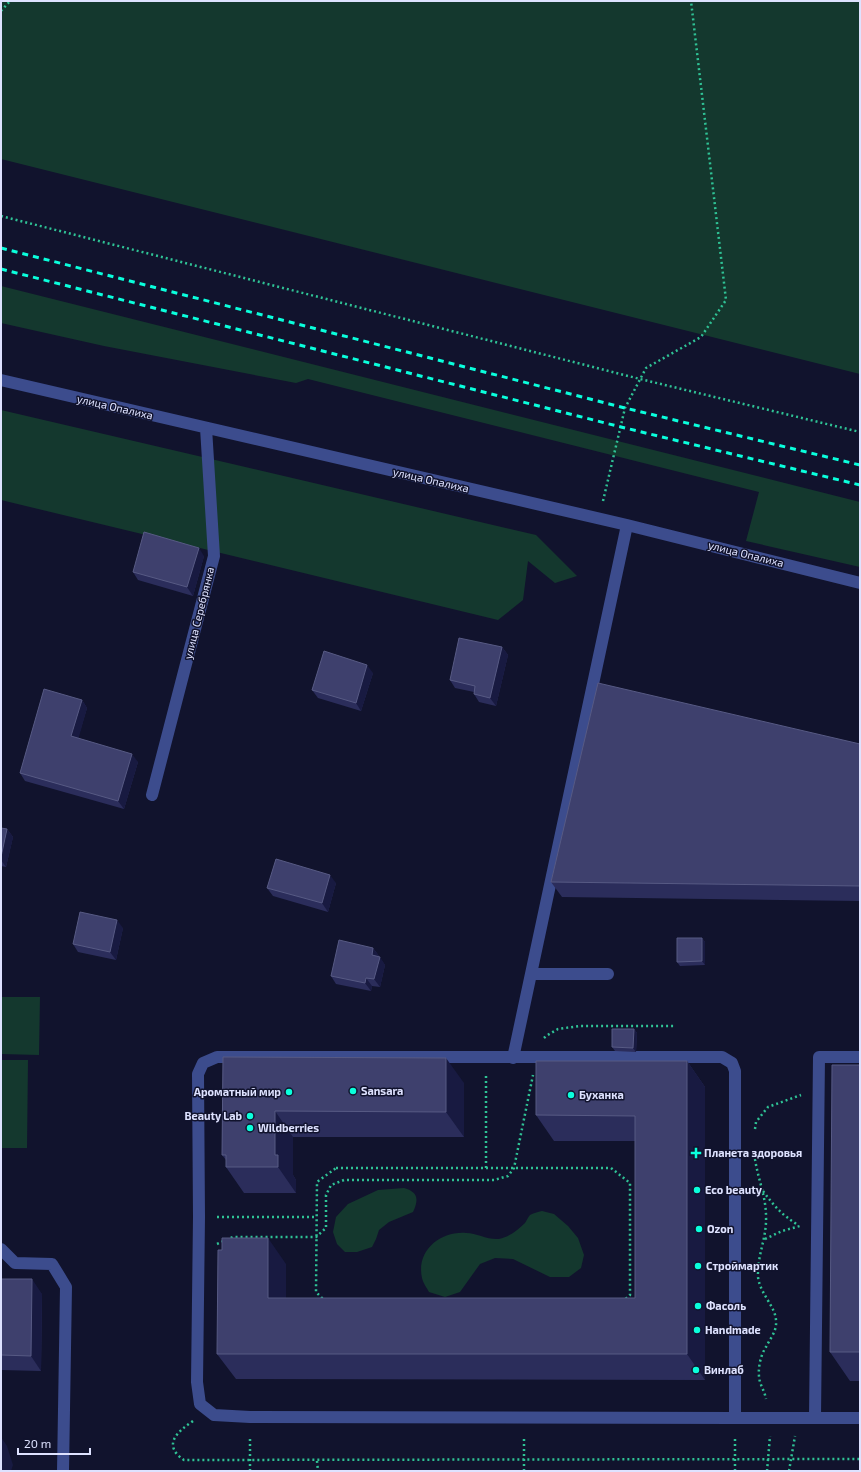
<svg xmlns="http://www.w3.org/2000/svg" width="861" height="1472" font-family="'Exo 2',sans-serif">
  <rect width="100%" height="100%" fill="#11132d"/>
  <path fill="#14382e" d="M1,1H860V374L1,159Z
    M1,286L860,502V567L746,541L759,492L308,379L296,383L104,346L1,323Z
    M1,410L536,535L577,576L555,583L528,561L523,600L498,620L1,500Z
    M1,997H40L39,1055L1,1054Z
    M1,1060H28L27,1148H1Z
    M404,1188C418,1192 419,1199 413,1212L389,1222L379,1230L376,1239L372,1247L357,1252H345L337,1244L333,1232L336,1217L348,1204L378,1190Z
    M542,1211L554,1214L568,1226L578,1238L584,1255L581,1268L569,1277H550L513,1259L495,1258L480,1264L460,1292L445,1297L429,1292C427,1288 423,1283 422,1278C416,1251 440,1231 466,1233C477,1233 487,1240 499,1239C509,1237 518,1230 525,1223C527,1220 528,1217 530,1215C533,1213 538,1212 542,1211Z"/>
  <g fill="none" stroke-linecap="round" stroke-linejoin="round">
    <path stroke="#2fc295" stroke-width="2.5" stroke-dasharray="2 3" stroke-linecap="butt" d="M1,11L10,1
      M1,216L640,379L860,432
      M603,501L625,408L646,368L701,337L726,300L691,1
      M544,1038L546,1036L558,1029L580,1026H674
      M755,1129L756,1122L768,1107L801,1095
      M755,1159C758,1179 766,1197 766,1216C767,1238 757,1255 758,1277C760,1294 776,1307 776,1321C777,1331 770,1339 766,1347C760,1356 757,1371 760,1382C762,1388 765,1393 766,1399
      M336,1168H611L630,1183V1295L612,1311H335L316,1292L317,1182Z
      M486,1168V1074
      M763,1191C774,1206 782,1215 798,1225
      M217,1217H316
      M765,1239L782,1231L800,1226
      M217,1244L233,1237H316L326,1228V1195L331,1185L344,1180H494L508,1176L514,1168L533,1075
      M193,1421C177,1432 162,1445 184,1460L860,1459
      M317,1461L318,1471
      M250,1471V1436
      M524,1471V1436
      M735,1471V1436
      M767,1471L770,1436
      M789,1471L795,1436"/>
    <path stroke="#3c4c8d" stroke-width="12" d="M1,380L627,525L860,583
      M152,795L214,556L206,428
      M531,974H608
      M217,1057H722L732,1063L735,1071V1418L250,1417L214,1415L200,1404L197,1382L199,1217L198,1074L203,1063Z
      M513,1058L627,525
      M1,1249L15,1263L52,1264L66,1287L63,1471
      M815,1417L819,1057H860
      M735,1418H860"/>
    <path stroke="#0affdc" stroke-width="3" stroke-dasharray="6 5" stroke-linecap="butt" d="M1,248L625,408L860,465
      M1,269L621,427L860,485"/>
  </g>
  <path fill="#2b2d5b" d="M204,556L193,596L138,580L133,572Z
    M502,647L508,655L496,706L479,702L474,694V692L455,688L450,680Z
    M373,673L361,711L318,698L312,690Z
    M82,700L87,708L78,738L138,762L124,809L25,781L20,773Z
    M860,744V901L562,897L551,882Z
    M1,828L7,829L13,837L6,867L1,866Z
    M336,883L328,912L273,896L267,888Z
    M123,928L116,960L78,952L73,944Z
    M702,938L705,942V965L680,966L677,962Z
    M373,948L379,956V957L385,965L380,987L372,986L371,991L336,984L331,976Z
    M634,1029L637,1033L636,1052L615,1051L612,1047Z
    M223,1057L464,1083V1137H293V1175L296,1180V1193H244L226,1167V1160L222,1155Z
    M687,1061L705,1087V1380L236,1379L217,1354L286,1264V1298H635V1141H554L536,1115Z
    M860,1065V1381H850L830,1352Z
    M1,1279L42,1294L41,1371L1,1370Z"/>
  <path fill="#181a41" d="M199,548L204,556L193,596L187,587Z
    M502,647L508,655L496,706L490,698Z
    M367,665L373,673L361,711L356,703Z
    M82,700L87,708L77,744L71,736Z
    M132,754L138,762L124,809L118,801Z
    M7,829L13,837L6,867L1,860V857Z
    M330,875L336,883L328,912L322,903Z
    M117,920L123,928L116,960L110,952Z
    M702,938L705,942V965L702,961Z
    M373,948L379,956L377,963L372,955Z
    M380,957L385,965L380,987L374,979Z
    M366,978L372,986L371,991L365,983Z
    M634,1029L637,1033L636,1052L633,1048Z
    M446,1058L464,1083V1137L446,1112Z
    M687,1061L705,1087V1380L687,1354Z
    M275,1111L293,1137V1175L296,1180V1193L278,1167L275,1155Z
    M268,1238L286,1264V1323L268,1298Z
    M32,1279L42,1294L41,1371L31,1356Z
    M1,1437L7,1446L13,1465L11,1471H1Z"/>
  <path fill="#3e406d" stroke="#575a84" d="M144,532L199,548L187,587L133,572Z
    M459,638L502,647L490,698L474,694L475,686L450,680Z
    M324,651L367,665L356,703L312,690Z
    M598,683L860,744V886L551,882Z
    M44,689L82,700L71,736L132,754L118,801L20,773Z
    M1,828L7,829L1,857Z
    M276,859L330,875L322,903L267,888Z
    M80,912L117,920L110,952L73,944Z
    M677,938H702V961L677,962Z
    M339,940L373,948L372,955L380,957L374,979L366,978L365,983L331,976Z
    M612,1029H634L633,1048L612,1047Z
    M223,1057L446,1058V1112L275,1111V1155H278V1167H226V1155H222Z
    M536,1061H687V1354H217L218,1250H222V1238H268V1298H635V1116L536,1115Z
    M832,1065H860V1352H830Z
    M1,1279H32L31,1356L1,1355Z"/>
  <g fill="#0affdc" stroke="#11132d" stroke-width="1.5">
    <circle cx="353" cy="1091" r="4"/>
    <circle cx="289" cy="1092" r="4"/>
    <circle cx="571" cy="1095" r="4"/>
    <circle cx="250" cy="1116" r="4"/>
    <circle cx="250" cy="1128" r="4"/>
    <path d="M694 1147h4v4h4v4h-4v4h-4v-4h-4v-4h4z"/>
    <circle cx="697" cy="1190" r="4"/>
    <circle cx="699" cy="1229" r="4"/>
    <circle cx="698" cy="1266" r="4"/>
    <circle cx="698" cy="1306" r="4"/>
    <circle cx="697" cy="1330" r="4"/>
    <circle cx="696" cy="1370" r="4"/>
  </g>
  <g text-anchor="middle" stroke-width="3" stroke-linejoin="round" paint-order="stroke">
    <g font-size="11" fill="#dee2ff" stroke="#11132d">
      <text transform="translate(115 407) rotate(13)" y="4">улица Опалиха</text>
      <text transform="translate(431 480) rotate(13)" y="4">улица Опалиха</text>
      <text transform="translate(746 554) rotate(14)" y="4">улица Опалиха</text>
      <text transform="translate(199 613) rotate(-76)" y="4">улица Серебрянка</text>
    </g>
    <g font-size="11" font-weight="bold" fill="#dee2ff" stroke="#11132d" text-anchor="start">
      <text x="361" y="1095">Sansara</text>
      <text x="281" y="1096" text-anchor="end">Ароматный мир</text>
      <text x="579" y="1099">Буханка</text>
      <text x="242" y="1120" text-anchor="end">Beauty Lab</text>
      <text x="258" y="1132">Wildberries</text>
      <text x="704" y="1157">Планета здоровья</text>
      <text x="705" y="1194">Eco beauty</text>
      <text x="707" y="1233">Ozon</text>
      <text x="706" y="1270">Строймартик</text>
      <text x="706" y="1310">Фасоль</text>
      <text x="705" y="1334">Handmade</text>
      <text x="704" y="1374">Винлаб</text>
    </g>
  </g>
  <rect width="861" height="1472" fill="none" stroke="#dee2ff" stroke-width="4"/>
  <path d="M18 1448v6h72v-6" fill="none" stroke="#dee2ff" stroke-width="2"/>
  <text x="24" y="1448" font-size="12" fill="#dee2ff" stroke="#11132d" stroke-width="3" paint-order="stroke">20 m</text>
</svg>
